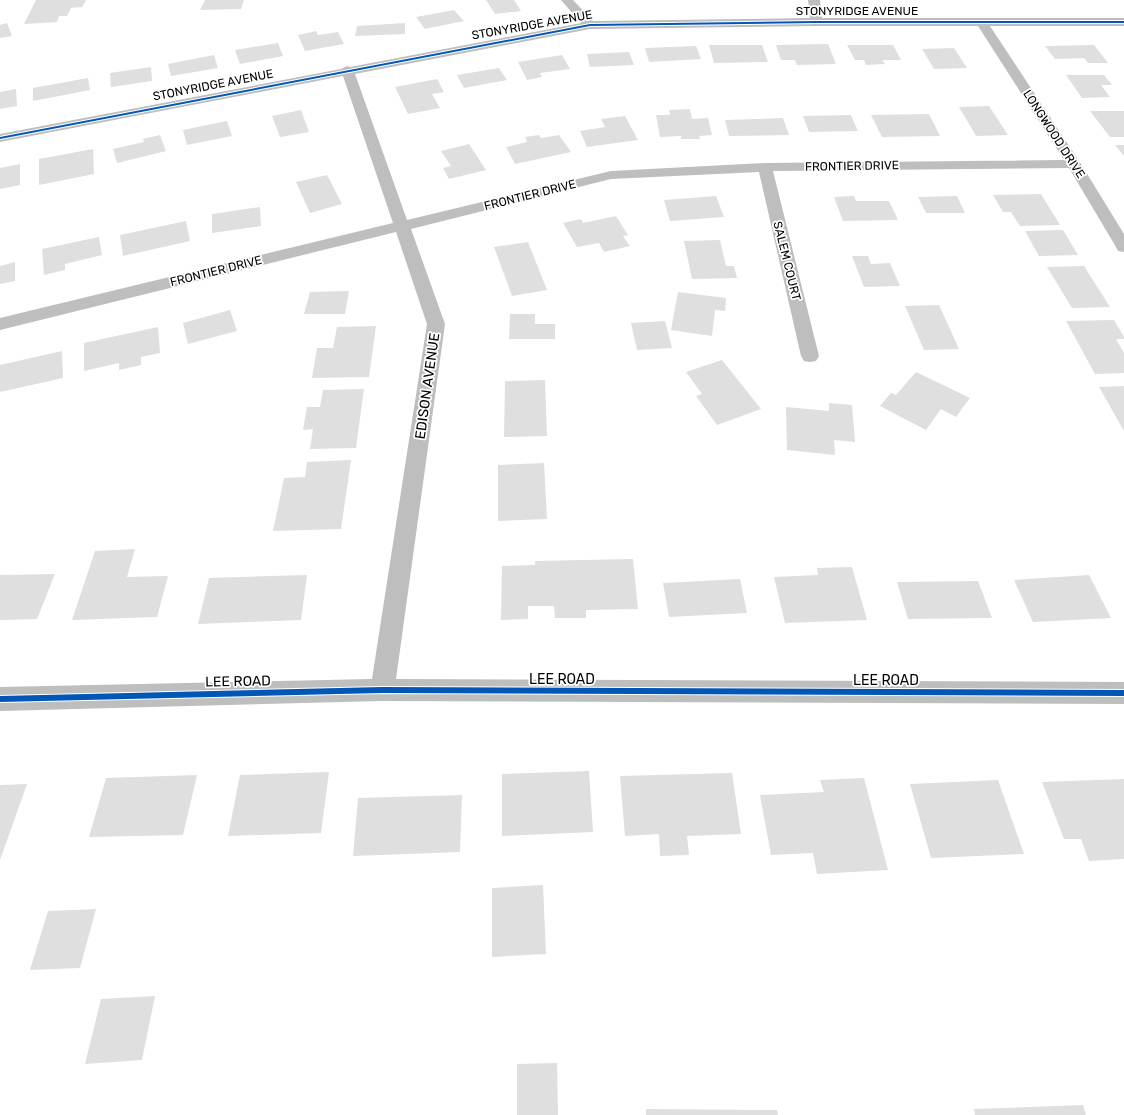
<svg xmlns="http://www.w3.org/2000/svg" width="1124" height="1115" font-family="Rubik,sans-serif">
  <rect width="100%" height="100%" fill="#fff"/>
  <path fill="#dfdfdf" d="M36,0H86L82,7L71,8L67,16H59L57,22L24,24Z
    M205,0H244L241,9L200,10Z
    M486,0H514L521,11L495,14Z
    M454,10L464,21L425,29L416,17Z
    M7,23L12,36L0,38V25Z
    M405,23V34L355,36L357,26Z
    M316,31L318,35L338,32L344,44L305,51L298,35Z
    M278,43L283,56L240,64L235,50Z
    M828,44L836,64L797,65L795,60H781L776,45Z
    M709,45H762L768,62L714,63Z
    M847,45H893L901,60H882L885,64L866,65L864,60H855Z
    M1094,45L1108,63H1088L1084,58L1055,59L1045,46Z
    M696,46L701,59L649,62L645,48Z
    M954,48L967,68L934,69L922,49Z
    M629,52L634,65L590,67L587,54Z
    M214,55L218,68L171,76L168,64Z
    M562,55L570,69L540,73L542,77L527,80L518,62Z
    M151,67L152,81L111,87L110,73Z
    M499,68L507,80L464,88L457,75Z
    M1066,75H1104L1112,85H1101L1110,97L1082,98Z
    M88,78L90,90L33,101V88Z
    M437,79L444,92L432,94L440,108L408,114L395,87Z
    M16,89L17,106L0,109V92Z
    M989,106L1008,135L976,136L959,107Z
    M690,109L692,119L708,118L712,135L699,136L700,139H681V136L660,137L656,115H670L669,110Z
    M301,110L309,132L280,137L272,116Z
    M1090,111H1124V137H1110Z
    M929,114L940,136L882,137L871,115Z
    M851,115L858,131L809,132L803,116Z
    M625,116L638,140L587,147L580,131L605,127L601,119Z
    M783,118L789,135L729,136L725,120Z
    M227,121L232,136L187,145L183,130Z
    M160,135L166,151L117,163L113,149L144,142L143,139Z
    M539,135L541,138L559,135L571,152L515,164L506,147L527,142L525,137Z
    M469,144L486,170L449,179L443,168L451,166L441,151Z
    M1115,145H1124V156Z
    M93,149L94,174L39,185V159Z
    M20,164V185L0,189V168Z
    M327,175L342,204L310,213L296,182Z
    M1041,194L1060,225L1020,226L1011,212H1003L993,195Z
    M716,196L724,217L670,221L664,200Z
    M854,196L856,201H889L898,220L843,221L834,197Z
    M957,196L965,213H926L918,197Z
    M260,207L261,226L212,233V214Z
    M616,216L628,235L623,236L630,246L604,252L599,243L577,247L563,223L581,219L583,223Z
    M186,221L190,241L123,256L120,235Z
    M1063,230L1078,255L1039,256L1025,231Z
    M99,237L102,255L65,264V270L44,275L42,249Z
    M720,240L726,266H734L737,278L692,279L684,241Z
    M528,242L547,290L512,296L494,247Z
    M852,256H868L871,264L890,263L900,286L864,287Z
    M15,262V281L0,284V266Z
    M1084,266L1110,307L1072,308L1047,267Z
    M349,291L345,314H304L310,292Z
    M678,292L726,298L725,311L715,310L712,336L671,330Z
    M939,305L959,349L924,350L905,306Z
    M230,310L237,331L188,344L183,323Z
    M510,314H535V324H555V339H509Z
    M1114,320L1124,337V339H1116L1124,353V373L1095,374L1066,321Z
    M665,321L672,348L637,350L631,323Z
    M376,326L369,377L312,378L317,348H333L337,327Z
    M158,327L160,353L141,357V365L119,370V363L84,371V343Z
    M62,351L63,378L0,392V365Z
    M722,360L761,409L717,425L696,396L702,394L686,372Z
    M916,372L970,398L956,417L941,409L926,430L880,406L891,393L896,395Z
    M545,380L547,436L504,437L505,381Z
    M1124,386V431L1099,387Z
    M364,389L356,448L310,449L313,429L303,430L307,407H320L323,390Z
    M829,403L852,405L855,442L834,440L835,455L787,450L786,407L829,411Z
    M351,460L341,529L273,531L284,478L305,477L307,462Z
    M544,463L547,519L498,521V465Z
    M135,549L127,577L168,576L157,617L72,620L95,551Z
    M633,559L638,609L586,610V618H555L554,606H528V619L501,620L502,566L535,565V561Z
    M852,567L867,620L785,623L774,577L818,575L817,568Z
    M55,574L37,619L0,620V575Z
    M307,575L301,620L198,624L209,578Z
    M1089,575L1111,618L1033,622L1014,580Z
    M740,579L747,613L669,617L663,583Z
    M978,581L992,618L908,619L897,582Z
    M589,771L593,832L502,836V774Z
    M329,772L321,833L228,836L240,775Z
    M732,773L741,834L687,836L689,855L660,856L659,834L625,836L620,776Z
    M197,775L183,835L89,837L106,778Z
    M864,778L888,870L817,874L813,853L771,855L760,795L824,792L820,780Z
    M1124,779V859L1089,861L1081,839H1064L1042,782Z
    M998,780L1024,854L931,858L910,784Z
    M27,784L0,860V785Z
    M462,795L460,852L353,856L358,798Z
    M543,885L546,954L492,957V888Z
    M96,909L80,968L30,970L48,911Z
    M155,996L142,1060L85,1064L101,999Z
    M557,1063L558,1115H517V1064Z
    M1083,1105L1086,1115H975L974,1109Z
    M646,1109L777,1110L778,1115H646Z"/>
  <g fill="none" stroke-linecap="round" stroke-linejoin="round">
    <path fill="#bebebe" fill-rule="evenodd" d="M561,0H573L593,21L810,18L808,0H820L822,18H1124V26H990L1081,164L1124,234V252L1118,251L1116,247L1069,168L773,171L819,356L816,361L810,362L804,361L801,356L759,172L611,179L411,229L445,324L396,679L1124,682V704L382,701L0,711V687L372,679L427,324L396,232L0,330V318L393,223L343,76L0,142V134L341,69L347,66L350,67L581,23ZM816,26H978L1064,160L765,163L611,171L407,220L355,74L590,29Z"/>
    <defs>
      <path id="cycleway" d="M816,21H1124V23H816L590,26L0,139V137L590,24Z
        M382,687L1124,690V696L382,693L0,702V696Z"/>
    </defs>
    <use href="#cycleway" stroke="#fff" stroke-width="2"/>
    <use href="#cycleway" fill="#0057b8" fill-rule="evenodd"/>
  </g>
  <g text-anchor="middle" stroke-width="3.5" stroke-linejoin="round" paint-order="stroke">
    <g font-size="12" fill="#000" stroke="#fff">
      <text x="857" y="15">STONYRIDGE AVENUE</text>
      <text transform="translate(532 25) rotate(-10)" y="4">STONYRIDGE AVENUE</text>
      <text transform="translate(213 85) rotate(-11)" y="4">STONYRIDGE AVENUE</text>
      <text transform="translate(1054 134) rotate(57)" y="4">LONGWOOD DRIVE</text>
      <text transform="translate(852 166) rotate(-1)" y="4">FRONTIER DRIVE</text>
      <text transform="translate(530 195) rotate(-14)" y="4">FRONTIER DRIVE</text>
      <text transform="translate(787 261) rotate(76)" y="4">SALEM COURT</text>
      <text transform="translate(216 271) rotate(-14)" y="4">FRONTIER DRIVE</text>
    </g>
    <g font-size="14" fill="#000" stroke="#fff">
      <text transform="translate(427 386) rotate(-82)" y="5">EDISON AVENUE</text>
      <text x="562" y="684">LEE ROAD</text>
      <text x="886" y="685">LEE ROAD</text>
      <text transform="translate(238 681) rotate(-1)" y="5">LEE ROAD</text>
    </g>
  </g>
</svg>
